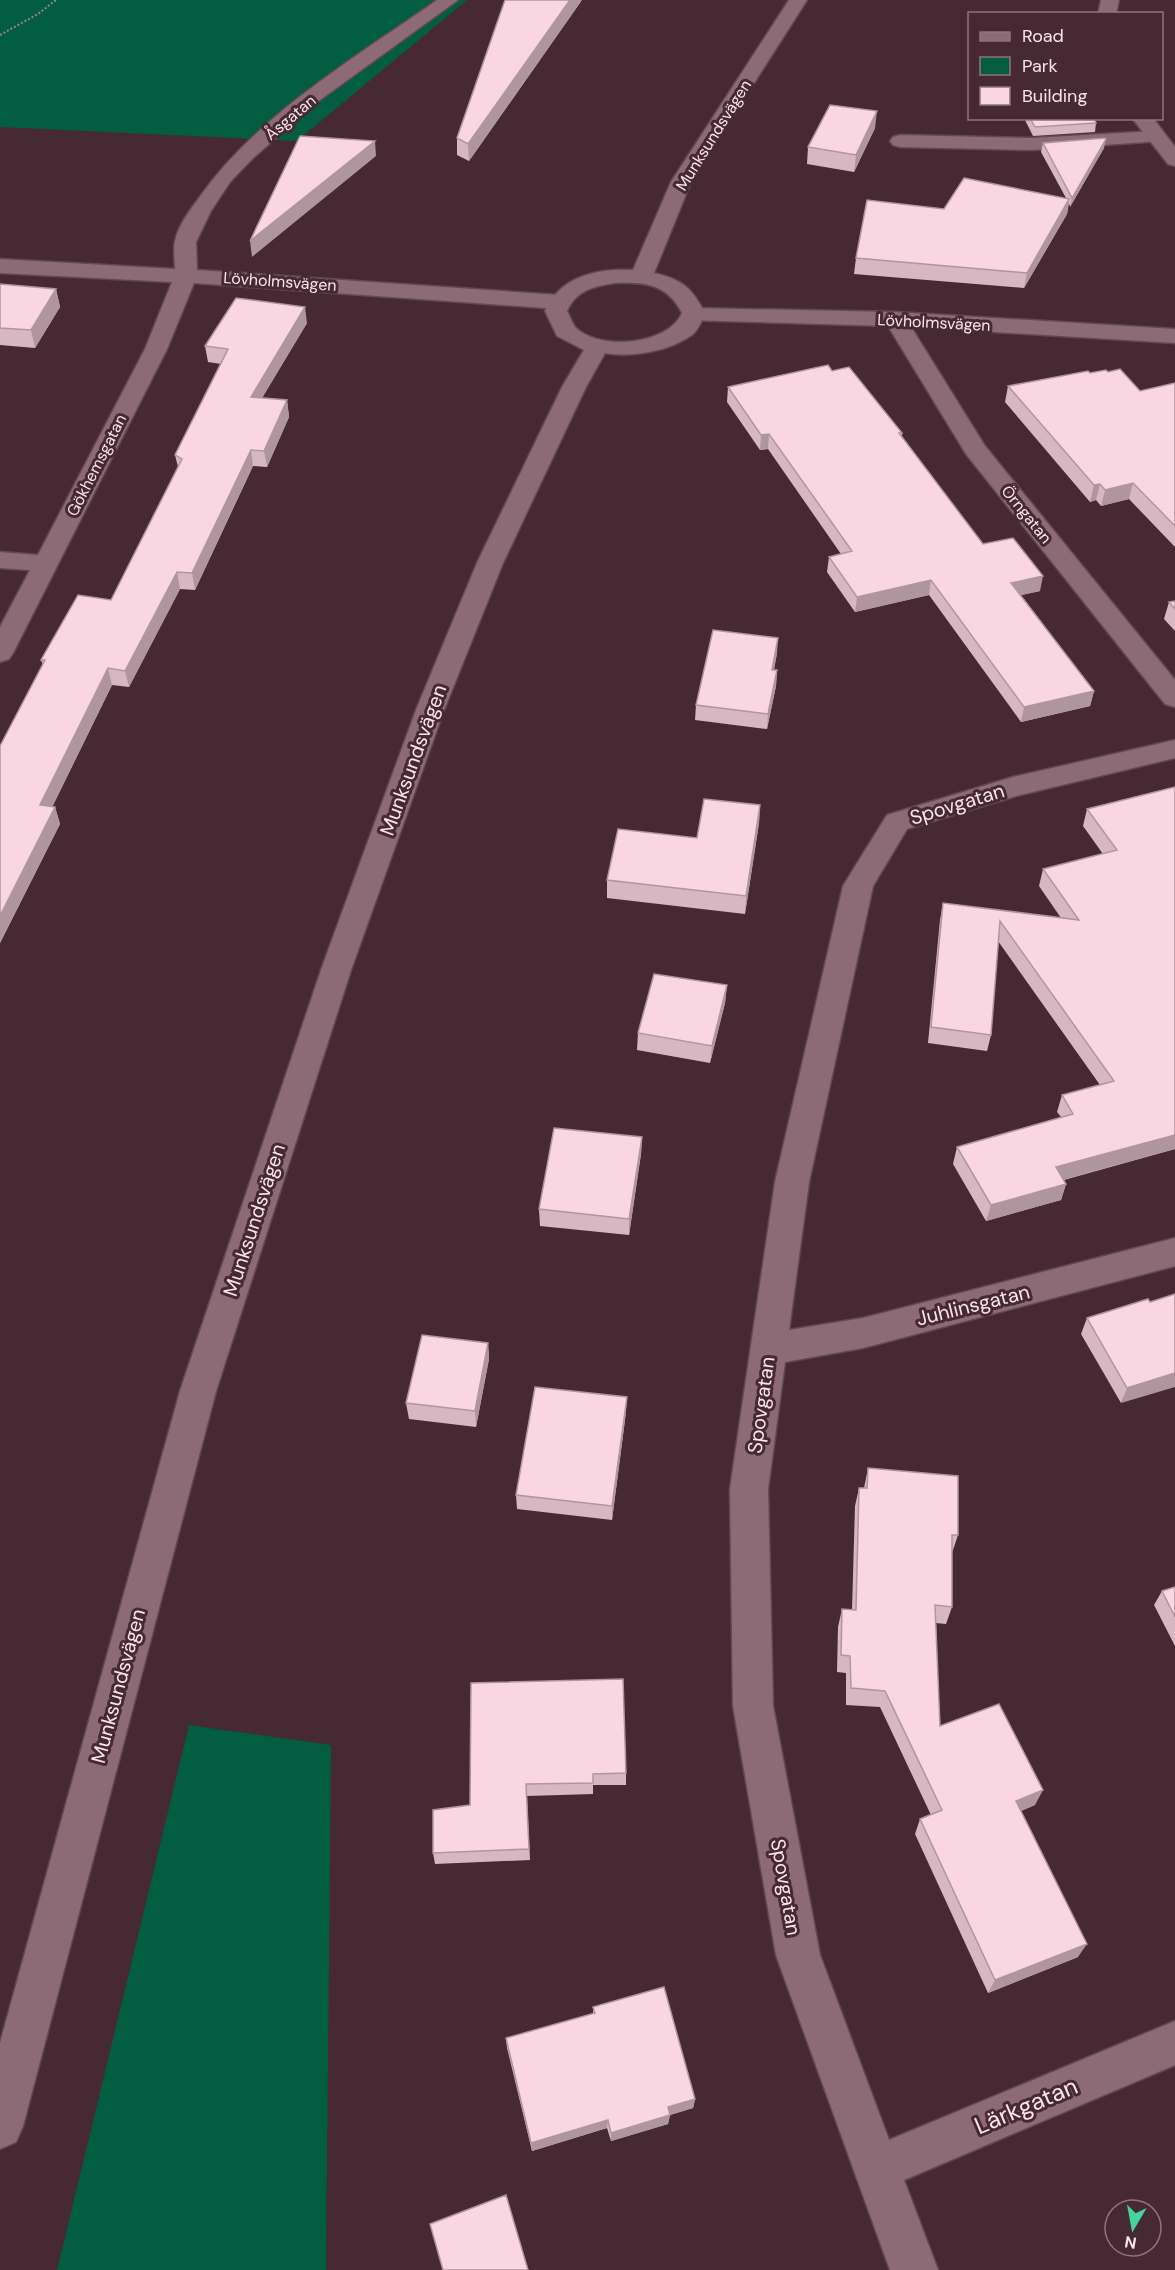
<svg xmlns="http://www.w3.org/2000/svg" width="1175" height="2270" font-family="'DM Sans',sans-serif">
  <rect width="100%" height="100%" fill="#472934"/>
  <path fill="#025d41" d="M0,0H467L297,141L0,127Z
    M189,1725L331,1745L326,2270H57Z"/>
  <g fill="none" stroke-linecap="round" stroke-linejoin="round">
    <defs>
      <path id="lane" d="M1155,131L1162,133L1165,137L1162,141L1032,150L900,147L893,145L890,141L893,137L900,135L1032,138Z"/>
      <path id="street" d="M437,0H458L320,100L253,158L230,182L211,211L196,242L197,270L559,295L567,297L570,302L567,307L559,309L194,283L167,349L13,653L9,659L0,662V627L30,570L0,568V552L38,555L145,349L172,282L0,273V259L175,269C175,261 173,249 175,241C178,226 190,210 199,198C257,115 355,58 437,0Z
        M1101,0H1119L1116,14H1098Z
        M1132,118H1153L1175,147V166L1168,164Z
        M693,308L895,312L1175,329V343L911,327L985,446L1175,680V707L1165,704L966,454L888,326L685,320L682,315L685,310Z
        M1175,740V758L1016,796L907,829L873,886L809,1182L789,1330L863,1318L1175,1238V1266L863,1348L785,1362L768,1489L773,1706L820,1955L889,2140L1175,2021V2065L904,2180L938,2270H890L776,1955L733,1706L730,1489L775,1182L843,886L887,815L1013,777Z"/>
      <path id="secondary" d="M789,0H807L691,182L654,273C683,280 691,287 705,313C702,320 699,329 693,334C671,351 632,358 605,353L586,387L503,563L444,710L351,970L216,1391L23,2126L16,2142L0,2149V2043L180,1391L321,970L416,710L477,563L562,387L584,350L557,336L545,311C560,276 598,268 633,270L671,182ZM615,283C646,282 667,284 682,313C668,345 601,351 576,328C572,324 570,316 567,311C576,290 595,286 615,283Z"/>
    </defs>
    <use href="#lane" stroke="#614852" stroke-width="3"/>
    <use href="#street" stroke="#614852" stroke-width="3"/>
    <use href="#secondary" stroke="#614852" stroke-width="3"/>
    <path stroke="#9c838c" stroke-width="2" stroke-dasharray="2 2" stroke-linecap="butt" d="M0,35L38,14L56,0"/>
    <use href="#lane" fill="#8c6a76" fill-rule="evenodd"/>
    <use href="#street" fill="#8c6a76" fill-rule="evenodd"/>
    <use href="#secondary" fill="#8c6a76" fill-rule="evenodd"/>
  </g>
  <path fill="#d7b8c2" d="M582,0L469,161L457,155V138Z
    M1024,118H1094L1096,123L1095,132L1033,136Z
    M875,128L854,172L807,164L808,147Z
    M1043,143L1104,148L1070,207L1069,203L1067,214L1024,288L854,274L856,258L944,209L1066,198L1041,152Z
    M0,284L56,289L60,307L35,348L0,345Z
    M307,323L262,398L287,400L289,417L267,467L253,466L195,590L180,589L129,687L112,685L52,807H55L60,824L0,943V746L43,665L41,660L111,600L178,467L175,455L221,364L208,362L205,346Z
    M832,371L902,433V437L983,544L1040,591L1021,595L1094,691L1090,706L1021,722L929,595L855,612L827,572L829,557L841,554L768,449L760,450L727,402L728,387Z
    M1108,372L1140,391L1175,383V547L1129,499L1101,506L1096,500L1090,502L1005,402L1008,386L1090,373Z
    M1175,601V631L1164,619L1169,602Z
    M777,653L774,670H777L776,686L767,729L695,720L696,705Z
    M1175,787V1149L1064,1180L1066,1184L1061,1200L986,1221L953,1164L957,1147L1061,1117L1057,1112L1062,1095L1100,1085L998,941L991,1035L987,1051L928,1043L940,920L943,903L1061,918L1039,886L1043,869L1103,854L1083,826L1087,809Z
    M760,805L759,823L745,914L607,898V880L697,838Z
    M727,985L725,1003L710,1063L637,1050L638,1033Z
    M642,1137L641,1154L629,1235L540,1226L539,1209Z
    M1175,1294L1121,1403L1081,1334L1087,1318L1150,1302Z
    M488,1343L489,1359L476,1427L409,1419L406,1403Z
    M626,1412L612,1520L517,1509L516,1495Z
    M868,1468L958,1535L952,1553V1607L946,1624L936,1623L940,1726L1035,1805L1021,1811L1078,1957L988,1993L915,1834L920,1819L931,1815L880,1707L846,1705V1673L837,1672L838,1627L842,1609L852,1610L855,1506L859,1488H864Z
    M1175,1587V1646L1154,1605L1162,1591Z
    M471,1683L626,1773V1785H593V1794L527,1796L530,1860L435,1864L433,1853L470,1805Z
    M593,2007L695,2099L693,2108L670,2115L668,2124L611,2141L607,2128L532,2151L507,2048L506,2038L593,2014Z"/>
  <path fill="#af969e" d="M570,0H582L469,161L468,144Z
    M877,111L875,128L854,172L856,155Z
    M1106,139L1104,148L1070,207L1072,198Z
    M375,141L376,156L252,257L250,241Z
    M1069,199L1067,214L1024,288L1027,273Z
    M56,289L60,307L35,348L31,330Z
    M305,307L307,323L253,413L251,397Z
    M287,400L289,417L267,467L264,451Z
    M769,434L768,449L760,450L761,435Z
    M251,450L253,466L195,590L192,573Z
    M1133,483L1129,499L1101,506L1105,490Z
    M1100,484L1096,500L1090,502L1094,485Z
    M177,572L180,589L129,687L125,671Z
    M1043,576L1040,591L1008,598L1011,583Z
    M931,580L929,595L855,612L857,597Z
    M778,638L777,653L771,685L772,670Z
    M108,668L112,685L45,822L40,805Z
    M777,670L776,686L767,729L768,714Z
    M1094,691L1090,706L1021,722L1024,707Z
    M760,805L759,823L745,914L746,896Z
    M55,807L60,824L0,943V916Z
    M727,985L725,1003L710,1063L712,1046Z
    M1175,1135V1149L1051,1183L1056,1167Z
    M642,1137L641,1154L629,1235V1219Z
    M1066,1184L1061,1200L986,1221L991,1205Z
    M488,1343L489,1359L476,1427L475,1411Z
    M1175,1373V1387L1121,1403L1127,1388Z
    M627,1397L626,1412L612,1520V1506Z
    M1043,1790L1035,1805L1008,1816L1016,1801Z
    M1087,1944L1078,1957L988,1993L995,1980Z
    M695,2099L693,2108L670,2115L668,2124L611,2141V2133L668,2107Z
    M608,2120L607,2128L532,2151L531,2143Z"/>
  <path fill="#fad6e2" stroke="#af969e" stroke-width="1.5" d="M505,0H570L468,144L457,138Z
    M830,105L877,111L856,155L808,147Z
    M1030,118H1094L1096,123L1035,127Z
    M300,136L375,141L250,241Z
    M1105,138L1106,139L1072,198L1043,143Z
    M964,178L1069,199L1027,273L856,258L867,200L944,209Z
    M0,284L56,289L31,330L0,328Z
    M236,298L305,307L251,397L287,400L264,451L251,450L192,573L177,572L125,671L108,668L40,805L55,807L0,916V746L45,660H41L78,595L111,600L182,459L175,455L228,349L205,346Z
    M828,365L832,371L849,367L902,433H899L983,544L1013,538L1043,576L1011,583L1094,691L1024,707L931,580L857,597L829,557L852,551L769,434L761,435L728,387Z
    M1120,369L1140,391L1175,383V526L1133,483L1105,490L1100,484L1094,485L1008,386L1088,371L1090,373L1106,370L1108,372Z
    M1175,601V609L1169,602Z
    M713,630L778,638L772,670H777L768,714L696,705Z
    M1175,787V1135L1056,1167L1066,1184L991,1205L957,1147L1073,1114L1062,1095L1114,1081L1000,921L991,1035L931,1027L943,903L1079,920L1043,869L1117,850L1087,809Z
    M704,799L760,805L746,896L607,880L618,829L697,838Z
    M654,974L727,985L712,1046L638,1033Z
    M554,1128L642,1137L629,1219L539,1209Z
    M1175,1294V1373L1127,1388L1087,1318L1148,1299L1150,1302Z
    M422,1335L488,1343L475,1411L406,1403Z
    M535,1387L627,1397L612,1506L516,1495Z
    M868,1468L958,1476V1535H952V1607L935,1605L940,1726L999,1704L1043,1790L1016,1801L1087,1944L995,1980L920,1819L942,1810L885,1691L851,1688L850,1656L841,1655L842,1609L856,1610L859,1488H867Z
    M1175,1587V1617L1162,1591Z
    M623,1679L626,1773L593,1774V1783L526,1784L529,1849L433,1853V1810L470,1805L471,1683Z
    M664,1987L695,2099L668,2107L670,2115L611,2133L608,2120L531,2143L506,2038L595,2013L593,2007Z
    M506,2195L528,2270H443L430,2224Z"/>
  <g text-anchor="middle" stroke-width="6" stroke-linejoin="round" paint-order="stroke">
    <g font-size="16" fill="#f9e4eb" stroke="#472934">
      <text transform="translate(290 117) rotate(-40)" y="6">Åsgatan</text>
      <text transform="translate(713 135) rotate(-58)" y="6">Munksundsvägen</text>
      <text transform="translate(280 281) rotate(4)" y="6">Lövholmsvägen</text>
      <text transform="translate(934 322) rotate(3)" y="6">Lövholmsvägen</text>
      <text transform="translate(96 465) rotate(-63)" y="6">Gökhemsgatan</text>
      <text transform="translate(1027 514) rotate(51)" y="6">Örngatan</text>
    </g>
    <g font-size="20" fill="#f9e4eb" stroke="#472934">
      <text transform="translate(413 760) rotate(-70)" y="7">Munksundsvägen</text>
      <text transform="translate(957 804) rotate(-17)" y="7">Spovgatan</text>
      <text transform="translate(254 1220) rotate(-72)" y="7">Munksundsvägen</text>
      <text transform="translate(973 1305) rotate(-14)" y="7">Juhlinsgatan</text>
      <text transform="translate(761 1405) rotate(-82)" y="7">Spovgatan</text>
      <text transform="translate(118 1686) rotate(-75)" y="7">Munksundsvägen</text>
      <text transform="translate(786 1887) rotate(80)" y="7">Spovgatan</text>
    </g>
    <g font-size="24" fill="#f9e4eb" stroke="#472934">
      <text transform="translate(1026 2106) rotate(-23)" y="8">Lärkgatan</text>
    </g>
  </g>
  <rect x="968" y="12" width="195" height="108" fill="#472934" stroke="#8e747d" stroke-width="1.5"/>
  <rect x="980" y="32" width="30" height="9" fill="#8c6a76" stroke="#8e747d" stroke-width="1.5"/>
  <text x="1022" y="42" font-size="18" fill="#f9e4eb">Road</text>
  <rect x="980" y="57" width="30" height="18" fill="#025d41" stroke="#8e747d" stroke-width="1.5"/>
  <text x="1022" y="72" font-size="18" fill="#f9e4eb">Park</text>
  <rect x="980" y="87" width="30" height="18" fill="#fad6e2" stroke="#8e747d" stroke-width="1.5"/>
  <text x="1022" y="102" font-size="18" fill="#f9e4eb">Building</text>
  <g transform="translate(1133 2228) rotate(190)"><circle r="28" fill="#472934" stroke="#8e747d" stroke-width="1.5"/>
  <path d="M0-4.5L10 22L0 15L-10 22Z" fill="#45d49e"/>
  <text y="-9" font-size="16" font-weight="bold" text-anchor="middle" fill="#f9e4eb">N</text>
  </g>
</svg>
